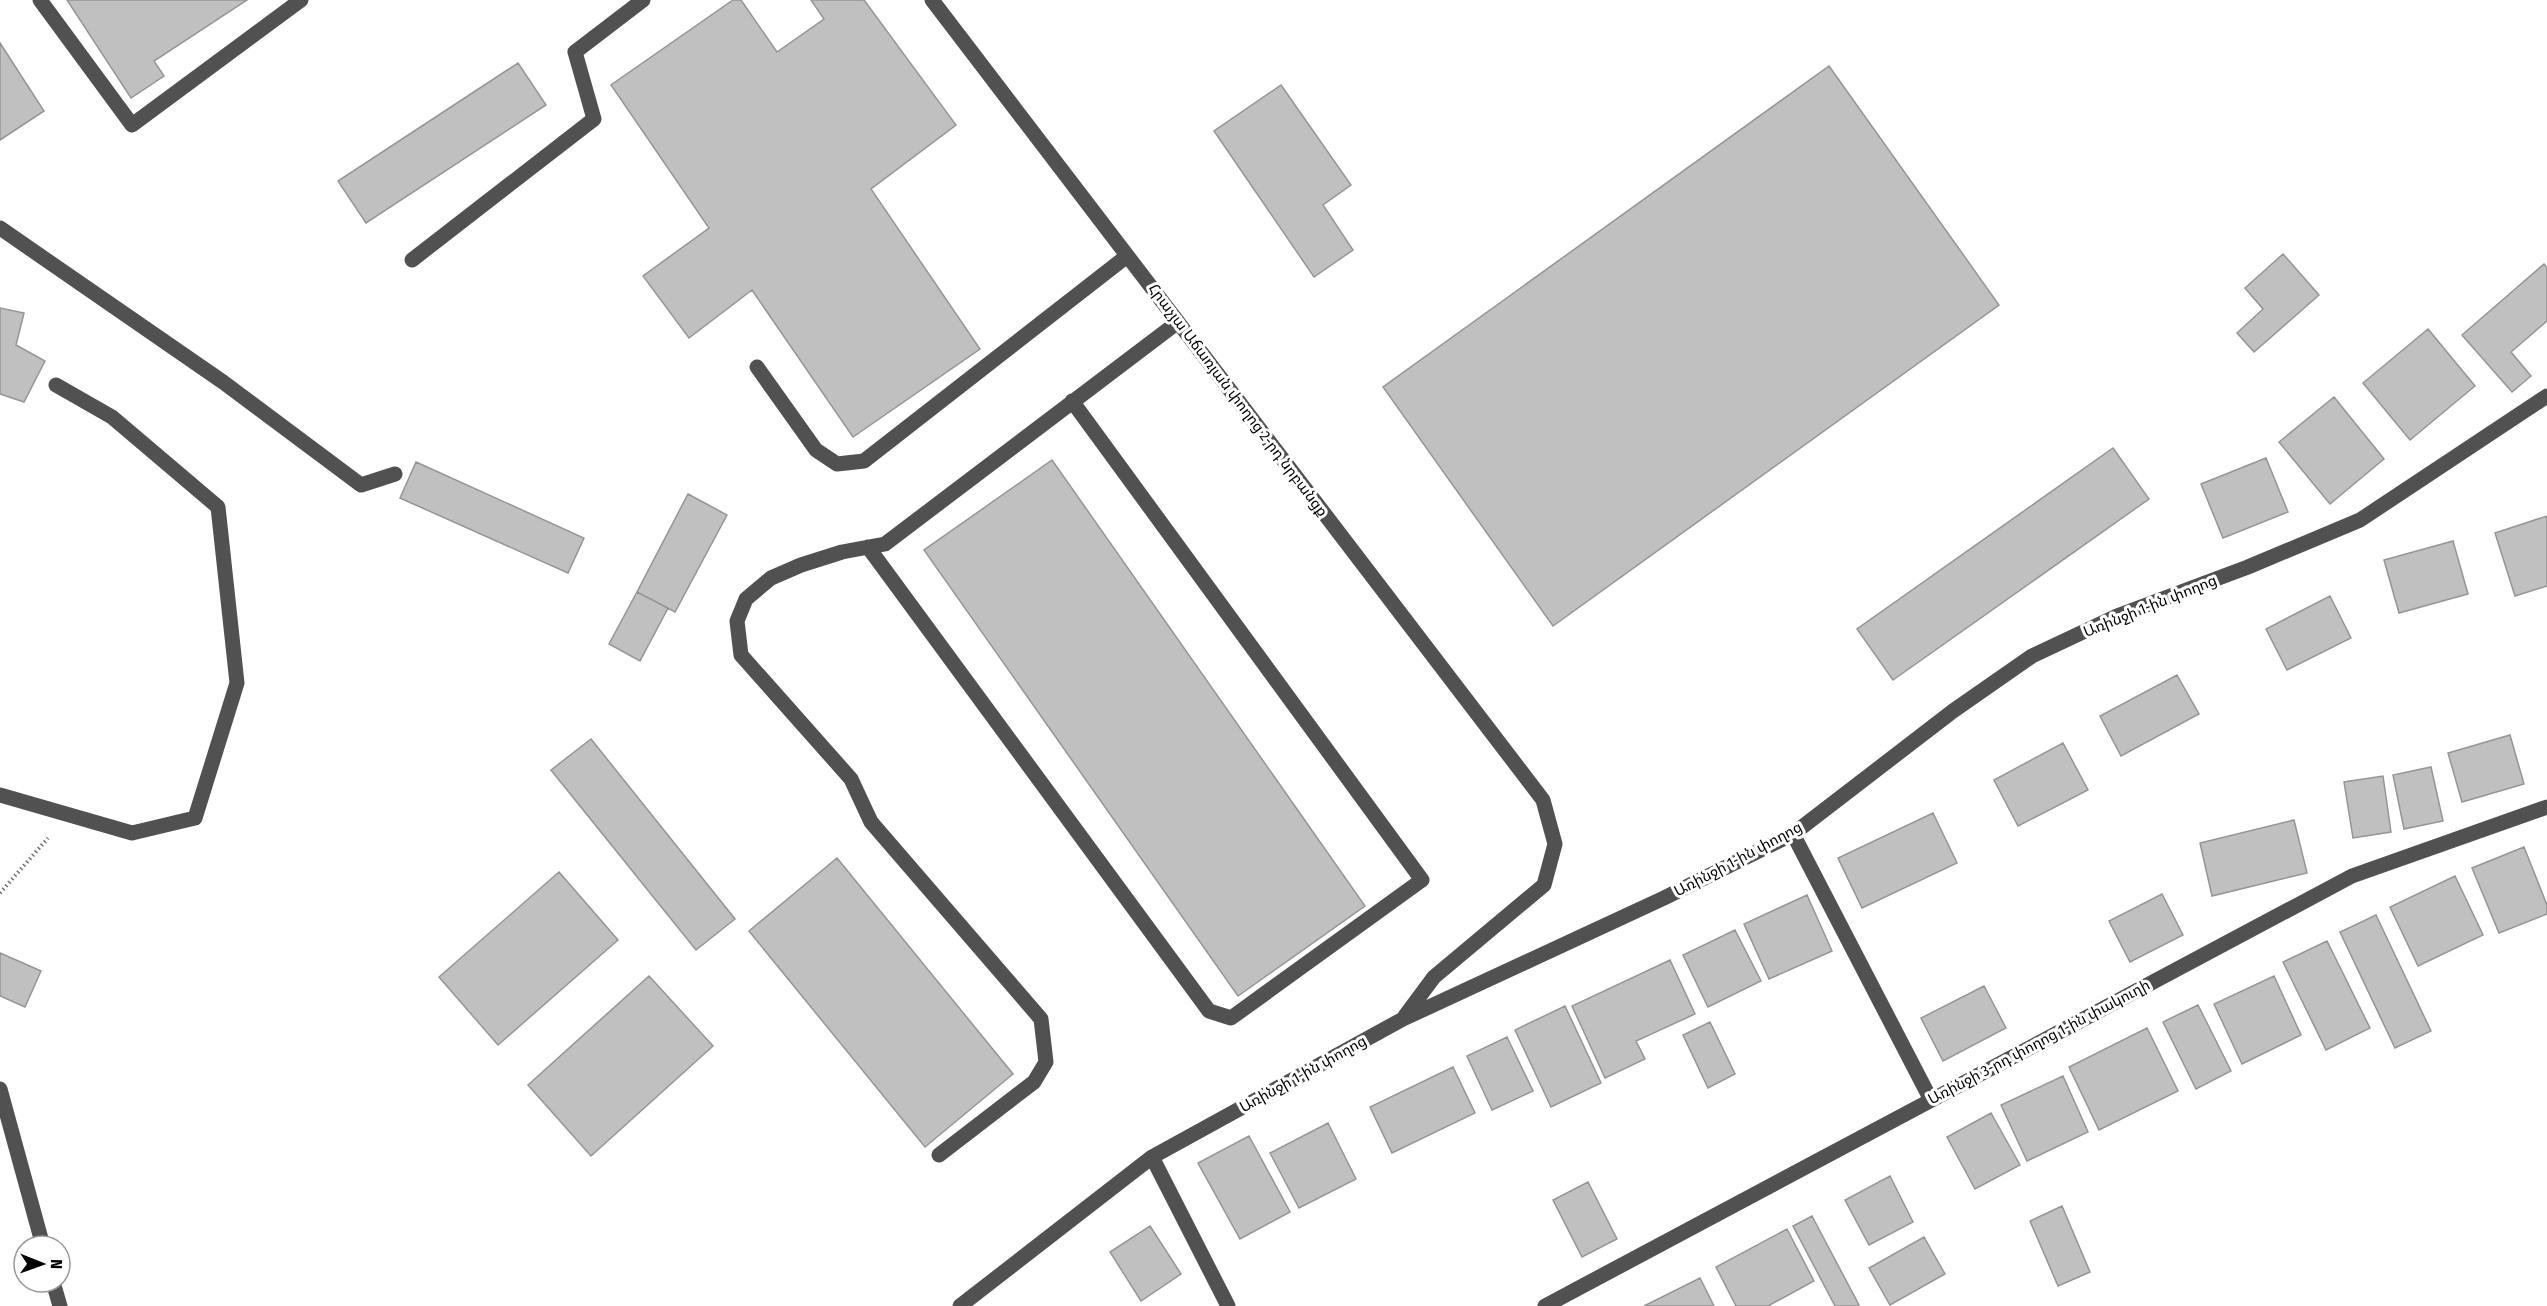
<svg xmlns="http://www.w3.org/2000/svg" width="2547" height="1306" font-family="'Fira Sans Condensed','Noto Sans Armenian',sans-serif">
  <rect width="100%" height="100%" fill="#fff"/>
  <path fill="#c0c0c0" stroke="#959595" stroke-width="1.5" d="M67,0H247L154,61L164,76L131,98Z
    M733,0H741L777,52L824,19L811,0H864L956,125L871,189L980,349L853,437L752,290L689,338L643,276L709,228L611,85Z
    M0,43L44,111L0,140Z
    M518,63L546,105L366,223L338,181Z
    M1829,66L1999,305L1553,626L1383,387Z
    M1281,85L1351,185L1323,205L1353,250L1314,277L1214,131Z
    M2283,254L2319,295L2254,352L2237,333L2263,309L2245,288Z
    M2544,264L2547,268V321L2511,352L2531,376L2512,392L2462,335Z
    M0,308L24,313L16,345L45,361L24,402L0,394Z
    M2428,329L2475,386L2410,440L2363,383Z
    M2334,397L2384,459L2330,504L2279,442Z
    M2113,448L2149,499L1893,680L1857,629Z
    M2266,458L2288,512L2223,538L2201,484Z
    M1052,460L1365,906L1238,996L924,550Z
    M416,462L584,538L568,573L400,498Z
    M688,494L727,515L675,612L637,592Z
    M2547,516V586L2515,596L2495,533Z
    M2453,541L2468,594L2399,613L2384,560Z
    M637,592L668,608L640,661L609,644Z
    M2330,596L2351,638L2287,670L2266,629Z
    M2177,675L2199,714L2121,756L2100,716Z
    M2510,735L2524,784L2462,802L2448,753Z
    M591,739L735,919L696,950L551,770Z
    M2063,743L2088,790L2018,826L1994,780Z
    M2431,767L2443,821L2404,829L2393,775Z
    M2383,776L2391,832L2353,838L2344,782Z
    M1933,813L1957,863L1862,908L1838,858Z
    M2294,820L2307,873L2212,896L2200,843Z
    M2524,847L2547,905V914L2499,933L2472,868Z
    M837,858L1013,1074L925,1147L749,931Z
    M559,872L618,940L498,1045L439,977Z
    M2455,876L2483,935L2418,966L2390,907Z
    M2162,894L2183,935L2130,962L2109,921Z
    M1807,895L1832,951L1769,979L1744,924Z
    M2376,915L2431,1031L2395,1048L2340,932Z
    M1735,930L1761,981L1708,1007L1683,955Z
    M2327,941L2370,1028L2326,1050L2283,962Z
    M0,953L41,971L25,1007L0,996Z
    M1670,960L1695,1014L1636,1041L1645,1059L1605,1078L1572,1006Z
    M649,976L713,1046L591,1156L528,1085Z
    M2274,976L2301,1035L2242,1064L2214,1004Z
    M1984,986L2006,1028L1943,1061L1921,1018Z
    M2198,1005L2231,1071L2196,1089L2163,1022Z
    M1565,1006L1601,1083L1551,1107L1515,1030Z
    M1710,1022L1735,1074L1708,1088L1683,1035Z
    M2147,1028L2178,1091L2099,1130L2069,1067Z
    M1507,1037L1533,1091L1492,1110L1467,1056Z
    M1453,1067L1475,1113L1392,1153L1370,1107Z
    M2063,1076L2088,1132L2027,1161L2001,1105Z
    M1991,1113L2020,1165L1975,1189L1947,1137Z
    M1328,1123L1356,1179L1299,1208L1270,1153Z
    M1249,1136L1290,1212L1240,1239L1198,1163Z
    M1890,1176L1913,1222L1869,1245L1845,1200Z
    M1588,1182L1617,1239L1582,1257L1553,1200Z
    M2062,1206L2090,1272L2058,1286L2030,1221Z
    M1812,1216L1859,1305L1857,1306H1835L1793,1226Z
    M1150,1226L1181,1274L1141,1301L1110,1252Z
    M1787,1229L1814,1281L1768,1306H1736L1716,1267Z
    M1924,1237L1945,1274L1890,1305L1869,1268Z
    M1700,1278L1714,1306H1644Z"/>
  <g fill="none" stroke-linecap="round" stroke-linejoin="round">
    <path stroke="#737373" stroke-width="4" stroke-dasharray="1.5 3" stroke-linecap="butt" d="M0,893L48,838"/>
    <path stroke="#515151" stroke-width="15" d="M40,0L132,125L301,0
      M932,0L1543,800L1555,844L1544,885L1434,977L1405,1016
      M0,228L223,382L361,485L395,474
      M412,260L594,119L575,52L643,0
      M757,367L816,450L837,464L864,461L1127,256
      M868,547L1209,1011L1231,1018L1422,880L1072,401
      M0,795L132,833L195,818L237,683L218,507L112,417L56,385
      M1793,834L1931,1100
      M0,1089L43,1246
      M939,1155L1034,1082L1046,1062L1041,1019L871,822L851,779L741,655L737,621L746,599L771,578L801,565L842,552L885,544L1178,322
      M1152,1157L1228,1306
      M53,1282L60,1306
      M960,1306L1152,1157L1403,1019L1664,898L1793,834L1953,711L2032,656L2117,616L2248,567L2360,520L2547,396
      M1545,1306L2352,876L2547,807"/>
  </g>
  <g text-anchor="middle" stroke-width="6" stroke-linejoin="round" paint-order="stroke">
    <g font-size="15" fill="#000" stroke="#fff">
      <text transform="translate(1238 400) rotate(53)" y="5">Հրաչյա Աճառյան փողոց 2-րդ նրբանցք</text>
      <text transform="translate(2150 606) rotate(-22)" y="5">Առինջի 1-ին փողոց</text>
      <text transform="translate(1738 859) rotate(-28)" y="5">Առինջի 1-ին փողոց</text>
      <text transform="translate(2039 1042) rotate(-28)" y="5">Առինջի 3-րդ փողոց 1-ին փակուղի</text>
      <text transform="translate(1303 1074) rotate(-29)" y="5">Առինջի 1-ին փողոց</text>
    </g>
  </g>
  <g transform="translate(42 1264) rotate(91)"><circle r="28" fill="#ffffff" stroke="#999999" stroke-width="1.5"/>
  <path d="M0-4.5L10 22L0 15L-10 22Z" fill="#000000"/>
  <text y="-9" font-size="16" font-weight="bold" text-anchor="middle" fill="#000000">N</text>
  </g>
</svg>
